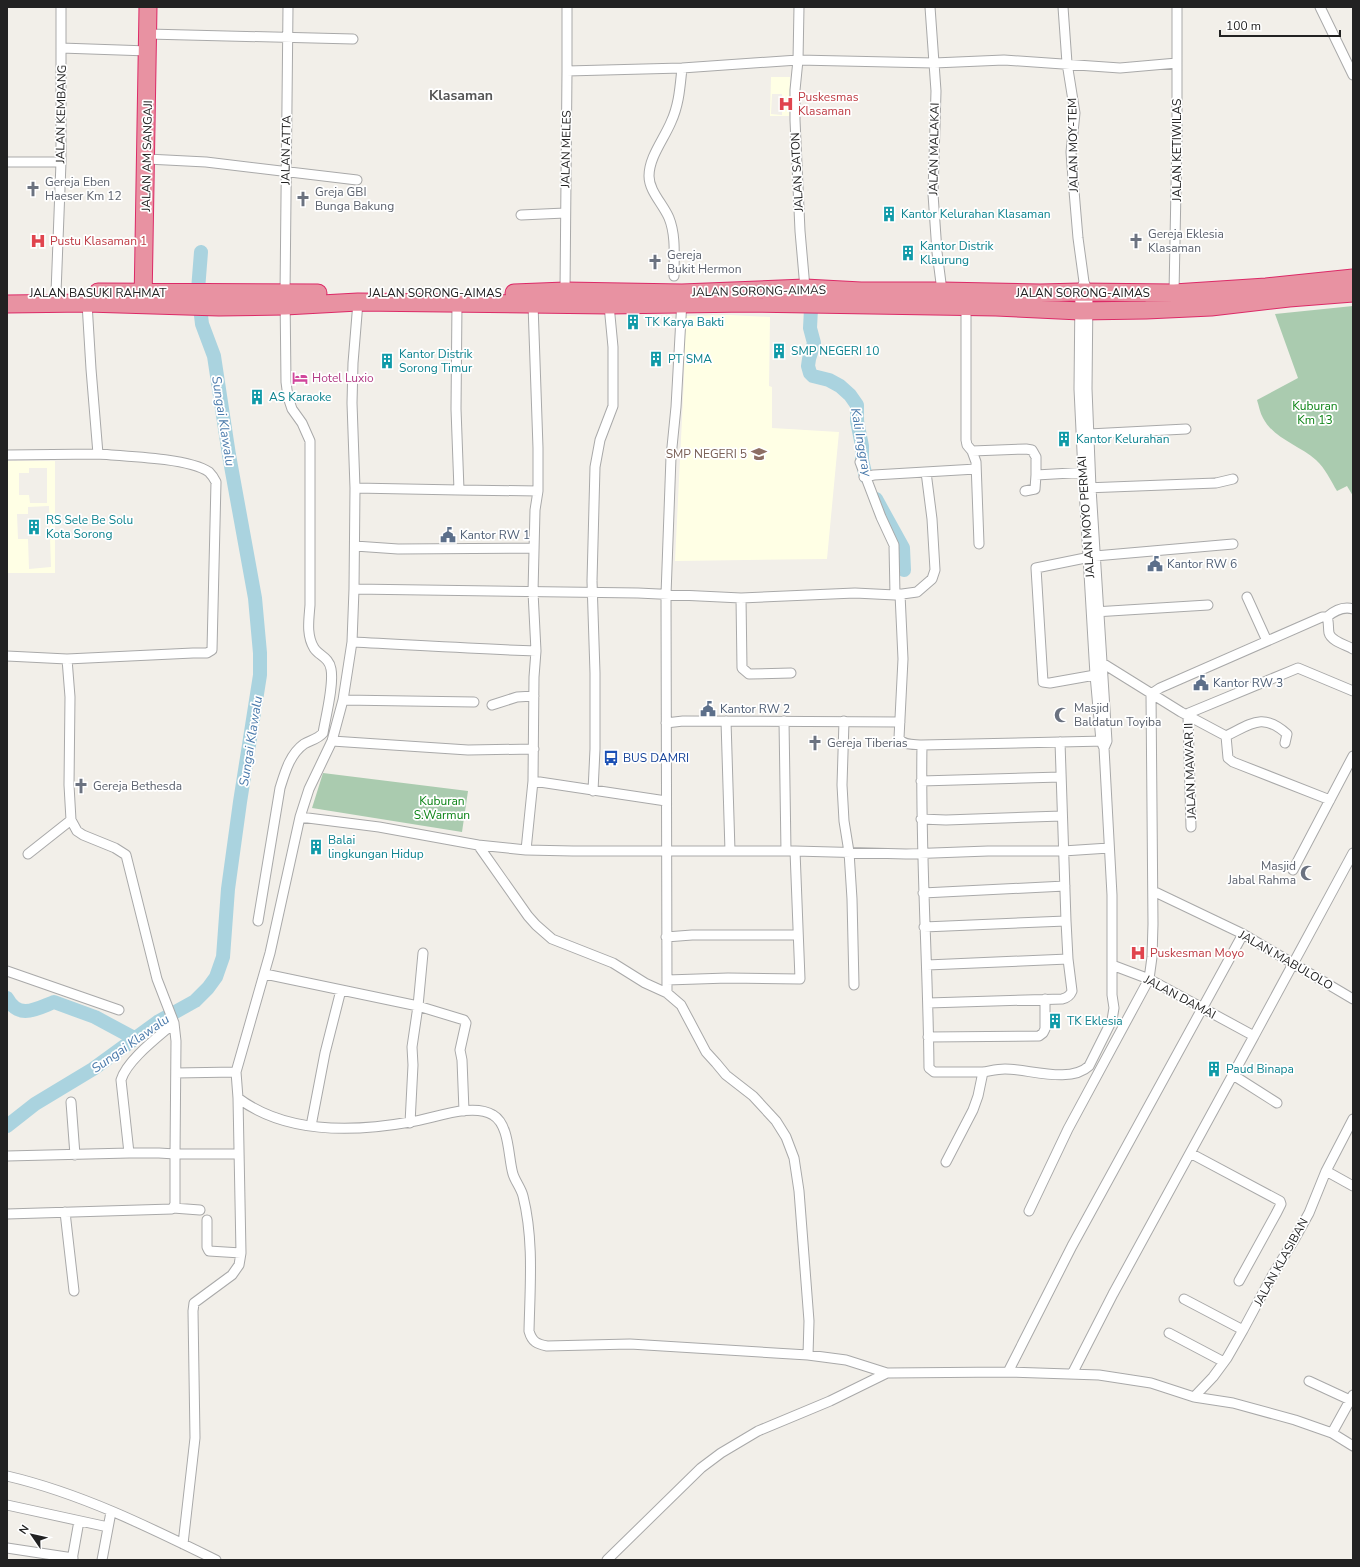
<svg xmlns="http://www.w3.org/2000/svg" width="1360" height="1567" font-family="'Nunito Sans',sans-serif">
  <rect width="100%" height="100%" fill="#f2efe9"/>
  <path fill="#ffffe5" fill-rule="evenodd" d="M771,77H790L789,116H770ZM772,94H782V115L771,114Z
    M729,315L770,317L769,386L772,387V428L839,432L827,559L675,561L684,378L685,316Z
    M7,461H55V573H7ZM29,468H47V503H30L29,495H19V473H29ZM49,506L51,567L29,569L28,539H18L17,514H28V507Z"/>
  <path fill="#aacbaf" d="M1353,306V496L1347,486L1337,491C1331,481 1325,468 1316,460C1299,445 1274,439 1263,418C1260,413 1259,406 1257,400L1298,378L1275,314Z
    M323,773L468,791L462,832L312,808Z"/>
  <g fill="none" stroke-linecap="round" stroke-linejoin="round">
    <path stroke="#aad3df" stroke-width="14" d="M811,309L810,328L814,343L809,359L808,366L810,373L813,376L829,380L840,386L850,395L857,405V421L862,446V460L866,477
      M876,499L903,548L904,570
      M7,998C19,1020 36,1009 54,1002L95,1017L134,1038
      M7,1126L35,1104L93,1069L159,1021L195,1001L208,988L216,977L223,957L228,889L240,802L260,675V653L255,598L229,455L214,356L202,324L198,290L201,252"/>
    <defs>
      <path id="street" d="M799,7L798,60L795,90V120L800,231L805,288
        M930,7L936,91L933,194L937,252L942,291
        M1063,7L1067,63L1075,113L1071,152L1073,179L1078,238L1084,282L1088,292L1087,389L1091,488L1107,741L1104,748L1101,741L1095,675L1083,472L1079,389L1080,292L1084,282
        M1320,7L1353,75
        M148,34L353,39
        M61,48L148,51
        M567,71L682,68L798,60L934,63L1004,60L1120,68L1177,63
        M147,159L206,162L357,180
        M7,162H61
        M521,215L565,213
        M674,276C674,257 676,235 669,218C663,204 649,191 649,176C649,157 664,139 671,122C679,105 680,87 682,68
        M565,291L567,71V7
        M56,293L61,162V7
        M1174,293L1177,135V7
        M358,302L353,363L352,403L355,488L354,589L352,642L343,700L332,741L309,789L300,817L270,953L236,1072L238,1098C286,1134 354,1132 410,1122C433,1119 472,1102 493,1115C510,1125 508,1158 513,1174C515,1181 521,1188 523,1196C534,1240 530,1286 529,1331C532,1342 537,1344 547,1346L630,1344L808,1355L846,1360L887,1373
        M966,307V440L967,445L972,451
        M1089,434L1186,429
        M7,455L98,454L91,369L87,303
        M860,462L881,517L894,545L895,595
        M864,477L874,475L976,469
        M355,488L459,490L456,409L457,303
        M1085,488L1216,483L1233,479
        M459,490L538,491
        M1025,491L1035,489L1036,475
        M979,544L976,462L972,451L1026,449L1032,450L1036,457V475L1089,472
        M355,546L398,549L534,548
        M354,589L638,593L741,598L855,593L895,595L917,592L932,579L935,570L932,519L926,472
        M900,594L903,659L899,738C903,746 914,744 922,745L1105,741
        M1247,597L1267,641
        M741,598L742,668L749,674L791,673
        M1094,612L1208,605
        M1327,617C1334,611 1343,606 1353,609
        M352,642C414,645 475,649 536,651
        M7,656L67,659L193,653H207L212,650L216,482C214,478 212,475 209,472C189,458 124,456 98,454
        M67,659L70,697L69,785L71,820L77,831L83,835L115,848L126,855L157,979L174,1023L176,1041L175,1154L159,1153H129L121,1080C127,1060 158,1037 174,1023
        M1099,661L1181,712L1226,736C1251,724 1263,712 1287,734L1285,743
        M1095,675L1050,683L1043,682L1036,568L1095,556L1233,544
        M343,700L474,702
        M492,705L517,697L534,696
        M726,721L730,851
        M784,721L786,851
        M844,721L842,785L844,821L849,852L852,899L854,985
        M666,723L683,721L900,722
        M1226,736L1228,758L1233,762L1330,800
        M332,741L468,750L534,749
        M922,745C920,853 928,960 929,1068L934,1072H983
        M533,781L666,801
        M921,781L1061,777
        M593,791L595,749V673L592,581L595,467L600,440L613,406V347L609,305
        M300,817L379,827L478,845L528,916L536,925L552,939L613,963L645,983L667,993L681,1005L706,1052L716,1063L726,1075L753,1096L776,1121L786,1137L794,1158L799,1191L809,1321L808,1355
        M921,819L946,820L1062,816
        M1191,827L1188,716L1189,713L1298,668L1353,691
        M478,845L526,850L573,851H795L906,854L988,851H1063L1109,848
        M526,850L533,781L534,677L536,651L533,592L535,510L538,491V448L533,304
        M28,854L71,820
        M1293,870L1353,756
        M1153,891L1243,934L1353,999
        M923,893L1065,886
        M258,921L280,788C285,772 290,754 304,744C311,740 318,739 323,733C326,715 334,685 331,669C329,657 319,656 314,648C306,635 309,619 310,605V441L302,423L292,409L288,397L286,382L285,294L288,7
        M924,927L1066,921
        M666,937L692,935H798
        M927,965L1068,959
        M1112,965L1149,979L1254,1036L1353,853
        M7,971L119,1010
        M265,974L418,1006L464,1020L466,1023L460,1050L462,1060L464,1111
        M667,980L728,978L800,979L795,851
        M667,993L666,595L671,457L676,407L682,300
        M928,1003L1062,999C1067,998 1070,996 1072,991L1068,959L1066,921L1060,742
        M928,1037L1039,1036L1043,1033L1045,1029V999
        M176,1073L236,1072
        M1233,1075L1277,1103
        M71,1102L75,1155
        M410,1123L413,1065L412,1047L418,1006L423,953
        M311,1126L325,1053L341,990
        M1190,1153L1280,1201L1281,1204L1277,1212L1239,1281
        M7,1156L129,1153
        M946,1162L973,1110L978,1096L983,1072C990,1071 997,1069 1005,1069C1029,1069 1070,1084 1089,1066L1112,1020L1114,1008L1112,995V895L1104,748
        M1326,1171L1353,1186
        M173,1208L200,1210
        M1029,1211L1068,1129L1149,979L1152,957L1153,924L1151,694L1160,688L1322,617H1327C1329,622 1328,627 1329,633C1331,641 1346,645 1353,649
        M65,1212L74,1291
        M7,1214L172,1209L175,1204V1154H239
        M207,1220V1247L209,1251L241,1253
        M1184,1299L1243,1330
        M1169,1333L1224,1362
        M1008,1372L1072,1246L1243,934
        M1072,1374L1113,1294L1254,1036
        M1309,1381L1350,1400
        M1194,1397L1213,1377L1227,1358L1243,1330L1272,1276L1294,1240L1309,1213L1326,1171L1353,1119
        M1332,1433L1353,1395
        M7,1476C80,1493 149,1527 216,1560
        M7,1505L108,1527
        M183,1544L195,1438L193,1311L194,1303L232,1275L239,1265L241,1253L238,1098
        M7,1548L73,1558
        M72,1560L79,1521
        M102,1560L111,1512
        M607,1560L701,1468L721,1453L758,1431L830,1401L887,1373L1008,1372L1099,1375L1151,1383L1194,1397L1233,1403L1295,1420L1332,1433L1353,1446"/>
      <path id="highway" d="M98,292L318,293
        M514,293L565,291L682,293L805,288L861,291H942L1040,293L1080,292L1174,293L1266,287L1353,278
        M143,303L148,7
        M7,304L87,303L219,307L285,306L358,302L609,305L749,303L996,307L1080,311L1146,310L1211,307L1289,298L1353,293"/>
    </defs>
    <use href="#street" stroke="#a9a9a9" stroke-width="11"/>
    <use href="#highway" stroke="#dc2a67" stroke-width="19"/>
    <use href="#street" stroke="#fff" stroke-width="9"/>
    <use href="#highway" stroke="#e892a2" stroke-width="17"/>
  </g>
  <defs>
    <symbol id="hospital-bare" viewBox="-9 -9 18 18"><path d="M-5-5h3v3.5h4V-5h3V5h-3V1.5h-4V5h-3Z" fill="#e0444e" stroke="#fff" stroke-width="2.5" paint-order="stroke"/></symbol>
    <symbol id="church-bare" viewBox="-9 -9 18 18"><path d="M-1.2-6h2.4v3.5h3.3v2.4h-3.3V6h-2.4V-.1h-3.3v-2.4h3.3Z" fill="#6b7280" stroke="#fff" stroke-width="2.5" paint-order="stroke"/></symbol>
    <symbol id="building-bare" viewBox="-9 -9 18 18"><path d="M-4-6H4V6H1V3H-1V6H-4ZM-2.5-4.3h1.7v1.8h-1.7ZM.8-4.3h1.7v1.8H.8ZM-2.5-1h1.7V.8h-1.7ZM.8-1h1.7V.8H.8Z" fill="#0f9aa8" stroke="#fff" stroke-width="2.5" paint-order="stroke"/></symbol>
    <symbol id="hotel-bare" viewBox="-9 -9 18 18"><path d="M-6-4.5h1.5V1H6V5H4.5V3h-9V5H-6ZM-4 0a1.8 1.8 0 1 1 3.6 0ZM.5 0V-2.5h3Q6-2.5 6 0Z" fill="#d1479c" stroke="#fff" stroke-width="2.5" paint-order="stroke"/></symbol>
    <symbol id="school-bare" viewBox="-9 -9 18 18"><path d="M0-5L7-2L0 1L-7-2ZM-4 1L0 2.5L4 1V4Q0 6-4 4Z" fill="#8d6e63" stroke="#fff" stroke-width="2.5" paint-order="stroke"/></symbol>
    <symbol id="civic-bare" viewBox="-9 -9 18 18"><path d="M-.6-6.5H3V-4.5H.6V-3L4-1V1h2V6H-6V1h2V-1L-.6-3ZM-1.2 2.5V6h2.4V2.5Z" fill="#5c6f8a" stroke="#fff" stroke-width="2.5" paint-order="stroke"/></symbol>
    <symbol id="mosque-bare" viewBox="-9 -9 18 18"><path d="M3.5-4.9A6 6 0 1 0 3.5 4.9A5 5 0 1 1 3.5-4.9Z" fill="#6b7280" stroke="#fff" stroke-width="2.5" paint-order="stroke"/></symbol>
    <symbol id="bus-bare" viewBox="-9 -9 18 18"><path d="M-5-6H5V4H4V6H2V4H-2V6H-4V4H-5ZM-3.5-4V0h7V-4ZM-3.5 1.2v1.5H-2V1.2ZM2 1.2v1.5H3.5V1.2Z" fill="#1a4fb4" stroke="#fff" stroke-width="2.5" paint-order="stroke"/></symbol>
  </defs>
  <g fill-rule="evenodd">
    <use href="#hospital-bare" x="775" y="93" width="22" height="22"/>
    <use href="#church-bare" x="22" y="178" width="22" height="22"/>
    <use href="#church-bare" x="292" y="188" width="22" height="22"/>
    <use href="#building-bare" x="878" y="203" width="22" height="22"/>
    <use href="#hospital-bare" x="27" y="230" width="22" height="22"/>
    <use href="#church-bare" x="1125" y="230" width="22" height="22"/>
    <use href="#building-bare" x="897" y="242" width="22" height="22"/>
    <use href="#church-bare" x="644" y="251" width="22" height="22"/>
    <use href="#building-bare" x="622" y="311" width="22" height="22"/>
    <use href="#building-bare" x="768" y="340" width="22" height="22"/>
    <use href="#building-bare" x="645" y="348" width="22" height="22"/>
    <use href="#building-bare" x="376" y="350" width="22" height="22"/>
    <use href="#hotel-bare" x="289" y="367" width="22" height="22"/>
    <use href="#building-bare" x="246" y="386" width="22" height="22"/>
    <use href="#building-bare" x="1053" y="428" width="22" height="22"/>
    <use href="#school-bare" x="748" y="443" width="22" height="22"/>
    <use href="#building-bare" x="23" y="516" width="22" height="22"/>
    <use href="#civic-bare" x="437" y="524" width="22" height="22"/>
    <use href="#civic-bare" x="1144" y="553" width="22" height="22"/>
    <use href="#civic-bare" x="1190" y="672" width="22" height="22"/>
    <use href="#civic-bare" x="697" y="698" width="22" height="22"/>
    <use href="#mosque-bare" x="1051" y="704" width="22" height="22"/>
    <use href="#church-bare" x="804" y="732" width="22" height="22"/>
    <use href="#bus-bare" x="600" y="747" width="22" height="22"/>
    <use href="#church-bare" x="70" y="775" width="22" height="22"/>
    <use href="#building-bare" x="305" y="836" width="22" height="22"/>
    <use href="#mosque-bare" x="1297" y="862" width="22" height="22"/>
    <use href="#hospital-bare" x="1127" y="942" width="22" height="22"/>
    <use href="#building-bare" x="1044" y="1010" width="22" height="22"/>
    <use href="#building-bare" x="1203" y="1058" width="22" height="22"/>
  </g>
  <g text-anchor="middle" stroke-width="3.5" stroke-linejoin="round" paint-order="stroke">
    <g font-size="12" fill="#be3a42" stroke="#fff" text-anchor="start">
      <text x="798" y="101">Puskesmas<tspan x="798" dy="14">Klasaman</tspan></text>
      <text x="50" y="245">Pustu Klasaman 1</text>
      <text x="1150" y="957">Puskesman Moyo</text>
    </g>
    <g font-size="12" fill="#222" stroke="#fff">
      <text transform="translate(61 114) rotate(-89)" y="4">JALAN KEMBANG</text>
      <text transform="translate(1073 145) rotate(-91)" y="4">JALAN MOY-TEM</text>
      <text transform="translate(566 149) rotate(-89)" y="4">JALAN MELES</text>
      <text transform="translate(934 149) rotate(-89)" y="4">JALAN MALAKAI</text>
      <text transform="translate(286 150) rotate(-89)" y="4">JALAN ATTA</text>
      <text transform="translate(1177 150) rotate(-90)" y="4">JALAN KETIWILAS</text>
      <text transform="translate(147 156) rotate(-89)" y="4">JALAN AM SANGAJI</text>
      <text transform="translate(797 172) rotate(-93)" y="4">JALAN SATON</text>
      <text transform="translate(759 291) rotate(-1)" y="4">JALAN SORONG-AIMAS</text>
      <text x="98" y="297">JALAN BASUKI RAHMAT</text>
      <text x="435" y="297">JALAN SORONG-AIMAS</text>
      <text x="1083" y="297">JALAN SORONG-AIMAS</text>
      <text transform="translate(1086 517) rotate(-94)" y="4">JALAN MOYO PERMAI</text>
      <text transform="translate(1190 771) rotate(-92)" y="4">JALAN MAWAR II</text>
      <text transform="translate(1286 960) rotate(30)" y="4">JALAN MABULOLO</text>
      <text transform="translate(1180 997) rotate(28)" y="4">JALAN DAMAI</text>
      <text transform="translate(1281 1262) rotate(-61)" y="4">JALAN KLASIBAN</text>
    </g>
    <g font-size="12" fill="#5b616d" stroke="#fff" text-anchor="start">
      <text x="45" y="186">Gereja Eben<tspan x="45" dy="14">Haeser Km 12</tspan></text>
      <text x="315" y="196">Greja GBI<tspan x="315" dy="14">Bunga Bakung</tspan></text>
      <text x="1148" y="238">Gereja Eklesia<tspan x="1148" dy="14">Klasaman</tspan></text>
      <text x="667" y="259">Gereja<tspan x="667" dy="14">Bukit Hermon</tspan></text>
      <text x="1074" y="712">Masjid<tspan x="1074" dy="14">Baldatun Toyiba</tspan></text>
      <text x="827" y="747">Gereja Tiberias</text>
      <text x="93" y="790">Gereja Bethesda</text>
      <text x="1296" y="870" text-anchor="end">Masjid<tspan x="1296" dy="14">Jabal Rahma</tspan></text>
    </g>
    <g font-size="12" fill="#0d838f" stroke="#fff" text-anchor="start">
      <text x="901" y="218">Kantor Kelurahan Klasaman</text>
      <text x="920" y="250">Kantor Distrik<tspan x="920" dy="14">Klaurung</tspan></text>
      <text x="645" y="326">TK Karya Bakti</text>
      <text x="791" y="355">SMP NEGERI 10</text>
      <text x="399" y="358">Kantor Distrik<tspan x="399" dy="14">Sorong Timur</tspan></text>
      <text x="668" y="363">PT SMA</text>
      <text x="269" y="401">AS Karaoke</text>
      <text x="1076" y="443">Kantor Kelurahan</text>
      <text x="46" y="524">RS Sele Be Solu<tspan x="46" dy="14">Kota Sorong</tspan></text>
      <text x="328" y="844">Balai<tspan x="328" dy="14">lingkungan Hidup</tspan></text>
      <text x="1067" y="1025">TK Eklesia</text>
      <text x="1226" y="1073">Paud Binapa</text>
    </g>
    <g font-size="12" fill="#b23c85" stroke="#fff" text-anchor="start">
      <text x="312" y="382">Hotel Luxio</text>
    </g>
    <g font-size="12" fill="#0c8416" stroke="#fff">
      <text x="1315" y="410">Kuburan<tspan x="1315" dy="14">Km 13</tspan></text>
      <text x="442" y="805">Kuburan<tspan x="442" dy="14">S.Warmun</tspan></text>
    </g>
    <g font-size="12" fill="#785e54" stroke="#fff" text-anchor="end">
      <text x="747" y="458">SMP NEGERI 5</text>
    </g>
    <g font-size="12" fill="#4e5e75" stroke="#fff" text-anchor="start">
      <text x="460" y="539">Kantor RW 1</text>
      <text x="1167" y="568">Kantor RW 6</text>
      <text x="1213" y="687">Kantor RW 3</text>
      <text x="720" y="713">Kantor RW 2</text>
    </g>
    <g font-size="12" fill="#164399" stroke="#fff" text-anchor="start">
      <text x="623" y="762">BUS DAMRI</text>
    </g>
    <g font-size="13" font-style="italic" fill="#4a7aab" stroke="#fff">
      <text transform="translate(224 421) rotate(81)" y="5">Sungai Klawalu</text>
      <text transform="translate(862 442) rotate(80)" y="5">Kali Inggray</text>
      <text transform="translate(250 741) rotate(-81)" y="5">Sungai Klawalu</text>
      <text transform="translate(130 1043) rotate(-35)" y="5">Sungai Klawalu</text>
    </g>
    <g font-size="14" font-weight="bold" fill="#555" stroke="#fff">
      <text x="461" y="100">Klasaman</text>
    </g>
  </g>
  <rect width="1360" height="1567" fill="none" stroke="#222222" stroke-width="16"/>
  <g transform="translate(32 1535) rotate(304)" stroke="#ffffff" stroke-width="3" paint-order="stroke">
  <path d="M0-3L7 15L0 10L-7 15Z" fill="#222222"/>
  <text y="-6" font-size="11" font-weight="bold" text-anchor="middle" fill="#222222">N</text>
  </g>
  <path d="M1220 30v6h120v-6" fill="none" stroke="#222222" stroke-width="2"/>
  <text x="1226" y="30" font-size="12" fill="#222222" stroke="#ffffff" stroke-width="3" paint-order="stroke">100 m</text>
</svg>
